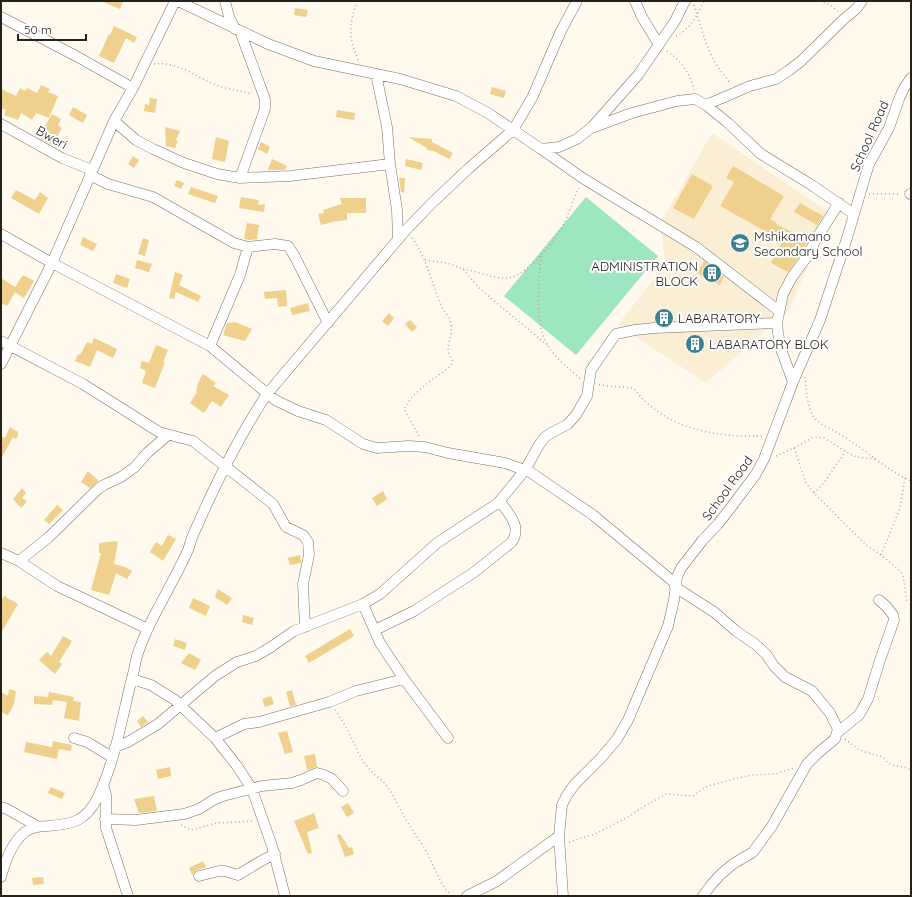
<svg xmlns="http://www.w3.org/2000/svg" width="912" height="897" font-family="Quicksand,sans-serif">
  <rect width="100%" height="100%" fill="#fff9ee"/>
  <path fill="#faeed4" d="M712,133L830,213L789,310L706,383L618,325L665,264L661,222Z"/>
  <path fill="#9ee5c2" d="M586,197L658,256L576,355L504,296Z"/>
  <path fill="#efd08c" d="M101,1H123L120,9Z
    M295,8L308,10L306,17L294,15Z
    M114,26L137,37L134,43L126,38L114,63L99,56L109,34L110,35Z
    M41,85L50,89L48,92L58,96L49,118L36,113L32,120L21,113L18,120L4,115L6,110L1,108V89L16,96L20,88L25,91L27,88L37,93Z
    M492,87L506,91L504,98L490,94Z
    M150,98L157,99L155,113L144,111L145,104L149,105Z
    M73,107L87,115L83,123L69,115Z
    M337,110L355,113L354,120L336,117Z
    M52,114L61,119L58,125L62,128L54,142L56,143L54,146L40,139L47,127L45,126Z
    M165,127L180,131L176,140L178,141L175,148L166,146Z
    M216,137L229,141L225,162L212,159Z
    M408,137L432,139V142L453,153L449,159L434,151L427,150V148Z
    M261,142L270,147L267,154L258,149Z
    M133,156L139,160L134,168L128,164Z
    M272,159L287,166L285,170H268Z
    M406,159L423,163L421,170L405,166Z
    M733,166L784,196L770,219L777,223L776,224L808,240L801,254L788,272L771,263L782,242L781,240L720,206L734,182L726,178Z
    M692,174L713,186L694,219L673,208Z
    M399,178H405L404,193L401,192Z
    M177,180L184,183L181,189L174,186Z
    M191,187L218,196L215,203L188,194Z
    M16,190L35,200L40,192L48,198L39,214L11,198Z
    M241,197L259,200L258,205L265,204L264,212L239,208Z
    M340,198H366V213H347V220L332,222L321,225L318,214L324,213L323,210L342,204Z
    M800,203L823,216L817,225L794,212Z
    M247,223L259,225L257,238L258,239L249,240L244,239Z
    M83,237L97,244L93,251L80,245Z
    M143,238L149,240L145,256L138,254Z
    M137,260L152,264L149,272L135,268Z
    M704,261L724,277L720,285L697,273Z
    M175,272L183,275L179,285L201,296L198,302L176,292L174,299L169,298Z
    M116,274L130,279L127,288L113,283Z
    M23,275L34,281L24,298L15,292L7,306L1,303V278L15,287Z
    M286,290L287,306L278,307L277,298L265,299L264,292Z
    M308,303L310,311L292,315L290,308Z
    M661,308L674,318L672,321H657L654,319Z
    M389,313L394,318L388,326L382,321Z
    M410,320L417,327L412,332L405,324Z
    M235,322L252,329L245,341L223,335L227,323Z
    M692,333L705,342L699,352L685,345Z
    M94,338L117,349L113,358L97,350L90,367L75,361L78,354L80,355L87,342L92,344Z
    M156,345L168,350L163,362H165L155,388L142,383L146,371L140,368L142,361L149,363Z
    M203,374L216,383L213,386L229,395L221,407L212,401L204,413L190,403L197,392L196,391L198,383Z
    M10,427L18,432V435L16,439L13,437L1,459V436L5,438Z
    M88,471L99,481L90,488L81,482Z
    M22,488L26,493L22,498L27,501L21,508L13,499Z
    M383,491L387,499L377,506L372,498Z
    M57,505L63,510L49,524L44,520Z
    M168,535L176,539L163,561L150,552L156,542L162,546Z
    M118,541L114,564L125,567L132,571L127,579L116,573L109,595L91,590L101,553H99V543Z
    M300,555L301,563L290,565L288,558Z
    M218,589L232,598L227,605L215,597Z
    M4,596L18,604L1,633V601Z
    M193,598L210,606L206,616L189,608Z
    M243,615L254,618L252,625L242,622Z
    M350,629L354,636L309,663L305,656Z
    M63,636L72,641L59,662L62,664L55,674L39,660L47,652L51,656Z
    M175,639L187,643L185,650L173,646Z
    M189,653L201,660L195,670L181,663Z
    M9,689L16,691L14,704L8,715L1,712V692L8,696Z
    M292,690L296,705L290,706L286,692Z
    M49,692L74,697L73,701L81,702L79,721L64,718L67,702L53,700L52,705L34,704V696L48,697Z
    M271,696L274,704L265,707L262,699Z
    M143,716L148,722L141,727L137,721Z
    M287,731L293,752L285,754L278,733Z
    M53,741L72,745L71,751L59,749L57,759L24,752L26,742L52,747Z
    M315,754L317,767L307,770L304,756Z
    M170,767L171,776L158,779L156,770Z
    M51,787L65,793L62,799L48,793Z
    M154,796L157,811L139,813L134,799Z
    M348,803L354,813L347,817L341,807Z
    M314,813L319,828L307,832L312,853L308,854L294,821Z
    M340,834L349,848L352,847L354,854L345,857L337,835Z
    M203,861L206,867L197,870L192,875L189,868Z
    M43,877L44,884L33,885L32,878Z"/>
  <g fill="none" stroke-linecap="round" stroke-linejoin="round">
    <defs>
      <path id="minor" d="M178,1L268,44L314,61L400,79L456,96L488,113L541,149L559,147L577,139L592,127L638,75L675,21L685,1
        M225,1L229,17L235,29
        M635,1L642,17L659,45
        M1,17L76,56L133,88
        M240,31L265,99V109L240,178
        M376,74L387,127L390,164L397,210L398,239
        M706,105L750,86L776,79L788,71L800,62L844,19L856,9L862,1
        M114,121L136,140L153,149L184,163L217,174L240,178L290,176L390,164
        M1,124L62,158L92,170
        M594,127L632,113L677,101L695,99L706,105L728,123L761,154L810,184L854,214
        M541,149L584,179L696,247L779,311
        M90,175L108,184L153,197L234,243L248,247L275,244L288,246L294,255L328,323
        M910,194H911
        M1,234L52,263L210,346L275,400L298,411L326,420L363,444L377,448L409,446L425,447L448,453L505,463L530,472L593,515L676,584
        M1,341L83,384L159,432L193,441L273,504L286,527L303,535L308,542L309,555L303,584L305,627
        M210,346L240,275L248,247
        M1,364L52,263L114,121L133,88L175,1
        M793,382L781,349L778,333L777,323L783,294L792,277L806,258L818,236L839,203
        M1,553L19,561L57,586L148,629
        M19,561L49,537L98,489L104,485L121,477L135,467L147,453L168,435
        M675,587L714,612L736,631L755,644L766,654L774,666L785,677L812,691L830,713L838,729L835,739L818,753L807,764L772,826L753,852L733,864L721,874L711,885L703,896
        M363,604L380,643L404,679L448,738
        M375,630L414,611L473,573L512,542C522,526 509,515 500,501
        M132,679L151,685L175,700L215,738L237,766L252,789L272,846L285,896
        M838,732L859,715L868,699L880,660L892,626L894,620L893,615L886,606L879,600
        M74,738L87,742L112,757
        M215,738L244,724L259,722L329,702L356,691L404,679
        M115,747L128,742L158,724L215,676L237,662L256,656L271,647L294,631L363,604L380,594L437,543L498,503L525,470L539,445L545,437L551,433L568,424L576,415L587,396L591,370L613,338L616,334L635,330L654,328L777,323
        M103,784L106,795V828L128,896
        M1,807L7,809L37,826
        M105,819L136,820L184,814L199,809L215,799L223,796L262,786L292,783L301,780L317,773L324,775L332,779L343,791
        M199,876L219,871H225L238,875L261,861L275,854
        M1,877C5,862 12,842 25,832C32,827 39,826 48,826C72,824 85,822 97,799C116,760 122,716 133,674C135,668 135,662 137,656C149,619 172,586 188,550C190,545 191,539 194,533C214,487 239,436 267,394L406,230L431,204L468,169L513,130L532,98L561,31L577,1
        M467,896L497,881L559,836
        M563,896L559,836L562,805L567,795L575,784L601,758L617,739L628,720L668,626L674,600L677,577L681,568L702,541L718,524L732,506L756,474L764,459L793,382L820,320L847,238L869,164L889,128L899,99L904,88L911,78"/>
    </defs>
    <use href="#minor" stroke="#787160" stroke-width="11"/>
    <path stroke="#ada89f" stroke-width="1.5" stroke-dasharray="1 3" stroke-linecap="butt" d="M357,1C349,25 348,36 358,60
      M820,1L830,5L838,11
      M694,5C700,24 705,43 714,61C719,69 725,76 731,84
      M676,36C691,29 697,15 704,1
      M667,51C680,60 691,74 694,90
      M154,64C181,61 198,80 222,87C232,90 242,91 252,94
      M869,194H901
      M412,238C427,258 431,282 441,305C444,312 450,317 451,324C453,334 448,342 448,351C449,357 455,359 451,365C447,370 441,373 436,377C425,384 410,397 404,409L420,438
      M541,256C539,282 534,322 547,344C553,356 570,370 581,379
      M425,260L447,263L463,269L480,289L547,345
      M463,269C477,271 494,279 507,278C527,277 557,238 565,222C570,210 573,199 579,188
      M805,377C806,389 807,406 813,416C818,424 829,428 836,432C862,446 884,469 911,481
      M599,385L633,388C636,391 638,394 641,397C647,404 655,410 663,415C691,433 730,437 762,436
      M794,448L802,471L806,483L814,493L866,545L881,555L898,569L903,575L907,603
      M776,456L794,448L812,438L818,437L824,438L850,454L856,457L875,459
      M814,493L823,484L845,452
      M881,555L900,508L905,478
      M335,710L345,725L362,760L373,773L385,783L391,792L406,820L425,849L442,884L451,896
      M845,739L858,749L865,752L883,757C893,772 902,762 911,771
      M181,825L191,830L217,823L253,821
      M569,842L595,834L628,817L643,807L666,794L693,796L705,787L734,779L752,775L775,774L794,768"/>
    <use href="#minor" stroke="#fff" stroke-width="10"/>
  </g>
  <defs>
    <symbol id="school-disc" viewBox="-11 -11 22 22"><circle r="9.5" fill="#3d8190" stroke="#fff"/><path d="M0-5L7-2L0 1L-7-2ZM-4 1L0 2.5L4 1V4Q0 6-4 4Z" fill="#fff"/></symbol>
    <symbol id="building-disc" viewBox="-11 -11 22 22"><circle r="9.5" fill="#3d8190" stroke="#fff"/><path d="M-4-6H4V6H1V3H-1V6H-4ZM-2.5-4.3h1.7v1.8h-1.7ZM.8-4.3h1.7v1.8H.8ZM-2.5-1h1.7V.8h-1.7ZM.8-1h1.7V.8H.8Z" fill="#fff"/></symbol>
  </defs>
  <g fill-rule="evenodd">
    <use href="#school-disc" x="729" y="232" width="22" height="22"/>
    <use href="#building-disc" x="701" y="262" width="22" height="22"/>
    <use href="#building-disc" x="653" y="307" width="22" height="22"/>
    <use href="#building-disc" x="684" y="333" width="22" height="22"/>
  </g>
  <g text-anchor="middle" stroke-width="4" stroke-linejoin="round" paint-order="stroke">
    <g font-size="13" fill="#25221b" stroke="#fff">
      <text transform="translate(869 136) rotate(-66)" y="5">School Road</text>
      <text transform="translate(52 137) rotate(29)" y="5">Bweri</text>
      <text transform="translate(727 488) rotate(-54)" y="5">School Road</text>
    </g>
    <g font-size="13" fill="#25221b" stroke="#fff" text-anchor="start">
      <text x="754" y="241">Mshikamano<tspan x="754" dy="15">Secondary School</tspan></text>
      <text x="698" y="271" text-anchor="end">ADMINISTRATION<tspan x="698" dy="15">BLOCK</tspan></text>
      <text x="678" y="323">LABARATORY</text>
      <text x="709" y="349">LABARATORY BLOK</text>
    </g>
  </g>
  <rect width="912" height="897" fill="none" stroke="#25221b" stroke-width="4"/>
  <path d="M18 34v6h68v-6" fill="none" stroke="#25221b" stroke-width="2"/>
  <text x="24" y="34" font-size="12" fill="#25221b" stroke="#ffffff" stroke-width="3" paint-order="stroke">50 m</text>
</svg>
